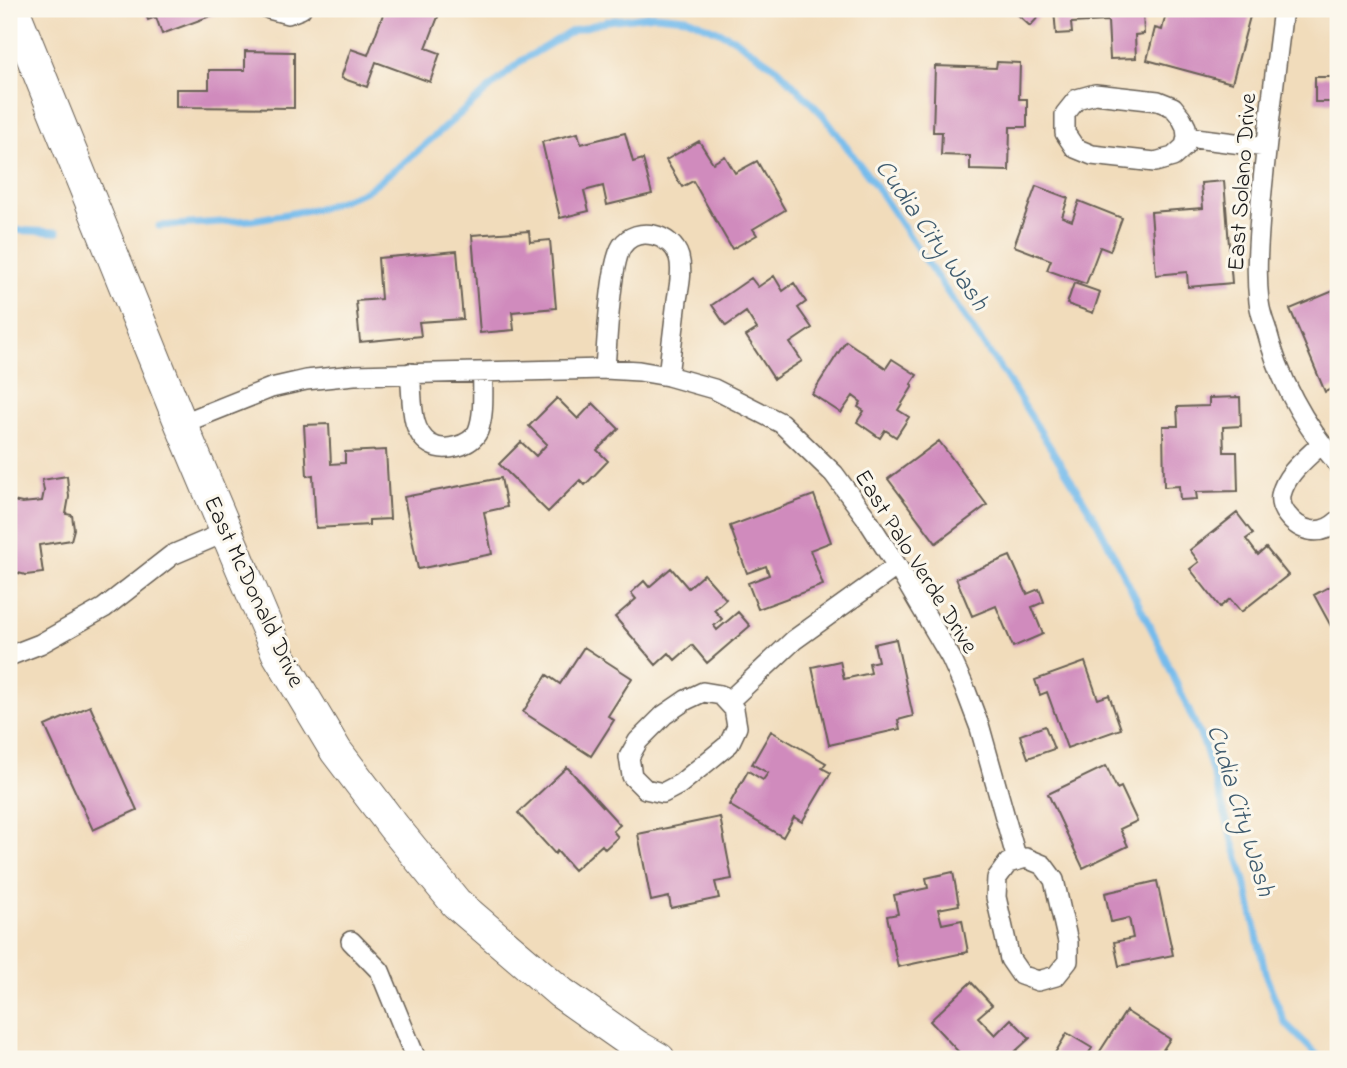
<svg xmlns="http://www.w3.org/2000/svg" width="1347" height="1068" font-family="'Indie Flower',sans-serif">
  <rect width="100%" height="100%" fill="#fbf7ec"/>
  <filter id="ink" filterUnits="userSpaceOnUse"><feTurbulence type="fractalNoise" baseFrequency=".0143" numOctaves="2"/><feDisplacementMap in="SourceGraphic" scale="14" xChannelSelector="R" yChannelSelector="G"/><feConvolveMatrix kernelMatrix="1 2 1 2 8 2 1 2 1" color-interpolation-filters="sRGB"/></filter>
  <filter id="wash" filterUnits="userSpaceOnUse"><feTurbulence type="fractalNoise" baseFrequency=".00686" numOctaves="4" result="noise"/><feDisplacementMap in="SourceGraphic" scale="28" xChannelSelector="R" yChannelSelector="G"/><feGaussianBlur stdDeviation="1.57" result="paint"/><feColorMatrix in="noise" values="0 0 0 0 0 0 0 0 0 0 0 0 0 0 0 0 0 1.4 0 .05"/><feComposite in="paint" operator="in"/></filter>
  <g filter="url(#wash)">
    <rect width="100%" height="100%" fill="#f1dcbb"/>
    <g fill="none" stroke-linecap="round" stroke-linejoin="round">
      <path stroke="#75bbec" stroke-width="7" d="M159,226L252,220L321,208L366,191L407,160L521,61L572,31L607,21L655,15L687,18L733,38L778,69L823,115L875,185L962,314L1003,372L1096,520L1157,640L1204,744L1245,881L1266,976L1285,1023L1321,1059
        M9,230L57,232"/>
    </g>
    <g id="blocks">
      <path fill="#d08bbd" d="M144,9H214L216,14L162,34L156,17L148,20Z
        M385,9H441L426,48L440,53L430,82L376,62L367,87L341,78L351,49L368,55Z
        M1020,9H1039L1043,12L1030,26L1016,13Z
        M1054,9H1143L1144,34L1135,35L1136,58L1110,59L1108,21L1071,23L1072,33L1056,34Z
        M1167,9H1252L1232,83L1147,60L1155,28L1162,30Z
        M245,51L294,52V108L176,107V89H209V70H245Z
        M997,62L1020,63L1019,99H1027V127H1010L1009,171L970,170V156L941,155L942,132H933L935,66L996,68Z
        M1315,77H1338V102H1315Z
        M578,133L581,144L625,133L633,162L643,159L652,194L607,205L603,186L584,191L589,211L560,218L542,142Z
        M699,141L713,163L725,156L735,173L757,161L785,210L753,229L757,235L732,249L693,181L682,187L666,160Z
        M1224,181L1232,283L1188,287L1187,272L1156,275L1151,212L1203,208L1201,183Z
        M1036,186L1068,198L1062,217L1072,221L1079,201L1122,218L1110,251L1100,247L1086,284L1047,270L1051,260L1014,246Z
        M529,231L530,242L550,240L556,308L512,312L514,330L480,333L472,235Z
        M457,251L463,319L419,322L421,336L360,342L356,301L381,299L378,258Z
        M774,276L783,291L794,283L806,302L798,308L812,328L790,343L802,361L774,379L746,336L757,329L746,312L726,326L712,305L751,278L758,287Z
        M1074,283L1100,292L1093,313L1067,304Z
        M1338,289V386L1325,392L1290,309Z
        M846,341L886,368L892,359L917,375L911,384L913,386L898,410L909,417L896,437L885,430L880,438L857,422L864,411L858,407L861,402L853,396L841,413L812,394Z
        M1240,397L1241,426L1223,427L1224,452H1237L1238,491L1196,492L1197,499L1180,500L1179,486L1164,487L1163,426H1178L1177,407L1209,406V398Z
        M557,398L578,419L593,403L619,429L597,450L608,461L585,485L580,480L548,512L499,464L521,442L536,456L547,444L529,426Z
        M329,424L331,464L345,463V452L386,450L390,519L369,520V525L316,528L313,475L307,476L304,425Z
        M939,441L987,505L936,543L888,479Z
        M67,476L69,497L66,514L72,515L74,529L71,540L39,545L43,573L26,575L10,571L9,500L22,503L42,501L44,491L42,480Z
        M501,478L507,507L484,512L492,554L418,569L404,497Z
        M814,495L831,542L810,550L823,585L758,609L748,583L769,575L766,566L747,573L730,526Z
        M1237,513L1253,534L1246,539L1258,555L1266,548L1288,575L1241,612L1230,599L1220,607L1190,569L1199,562L1190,550Z
        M1010,556L1027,594L1039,589L1044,602L1032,607L1043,634L1013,647L996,606L972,616L956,578Z
        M671,568L688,588L704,574L726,599L714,610L722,619L714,626L717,630L738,612L750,626L707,663L692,645L675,660L669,653L656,665L615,617L636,599L631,593L644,581L649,587Z
        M1338,582V639L1314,595Z
        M896,639L913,716L898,720L900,729L829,745L812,667L840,661L844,679L871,673L869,663L878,661L874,644Z
        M584,647L632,678L608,716L614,720L591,756L523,712L547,675L560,684Z
        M1085,662L1098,699L1109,695L1121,729L1067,748L1047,692L1040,695L1035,680Z
        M90,706L137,810L93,830L45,726Z
        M1045,726L1054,749L1028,758L1020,735Z
        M771,731L826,763L822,768L831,773L802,822L794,817L783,837L729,805L748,771L763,780L768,773L752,764Z
        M1106,766L1117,789L1121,787L1137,821L1120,829L1128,846L1083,868L1048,794Z
        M567,767L620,825L613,831L618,837L605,849L602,845L574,870L557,851L555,854L518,813Z
        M720,817L732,879L715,882L719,898L671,908L669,897L651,901L638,834Z
        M953,872L959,905L938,909L942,924L962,920L968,952L898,967L887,916L898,914L894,895L928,888L926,878Z
        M1157,881L1173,955L1119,966L1114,942L1133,938L1129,918L1111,922L1105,893Z
        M971,982L992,1005L978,1017L995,1035L1011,1019L1030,1038L1007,1059H965L930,1021Z
        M1126,1011L1170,1039L1157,1059H1095Z
        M1067,1033L1092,1048L1085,1059H1064L1055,1053Z"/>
    </g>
  </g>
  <g filter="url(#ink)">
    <use href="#blocks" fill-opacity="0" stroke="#675f54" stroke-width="2"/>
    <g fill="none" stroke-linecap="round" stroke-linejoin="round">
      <defs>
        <path id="street" d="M269,9L288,14L301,9
          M1283,9C1275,73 1267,136 1261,201C1259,235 1255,268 1259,302C1260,311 1263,320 1266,328C1279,379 1304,425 1338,464
          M1095,94L1158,101L1173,107L1181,117L1186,127L1187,137L1185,146L1173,157L1155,162L1092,155L1075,148L1065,133V114L1077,99Z
          M1187,137L1266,147
          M605,369C607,343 610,264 622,246C637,225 672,234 679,257C683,271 679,287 677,300C674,325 671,351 668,376
          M410,373C412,389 411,407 415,422C417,430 423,440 430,444C444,453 471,446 478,431C485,413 482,391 483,372
          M181,424L271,388L306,380L354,375L605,369L639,371L668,376L714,389L781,423L834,474L865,516L897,566L951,658L966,691L980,728L1017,860
          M1321,444C1306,459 1286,473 1281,495C1280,502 1282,509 1287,515C1300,532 1321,537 1338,521
          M9,656L40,644L104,608L172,555L226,532
          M703,692L721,695L734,709L737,727L729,744L680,784L663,793L645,789L632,776L629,757L638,741L664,715L686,700Z
          M728,702L794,640L897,566
          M1026,858L1043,865L1054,880L1068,942V961L1056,976L1038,981L1021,975L1010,959L996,897L997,878L1008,863Z
          M351,941L380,971L416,1059"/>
        <path id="primary" d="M13,9L181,424L278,654L336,751L393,826L456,903L561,993L638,1047L659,1059"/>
      </defs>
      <use href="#street" stroke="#675f54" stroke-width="22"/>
      <use href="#primary" stroke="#675f54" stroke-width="34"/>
      <use href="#street" stroke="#fff" stroke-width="19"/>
      <use href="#primary" stroke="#fff" stroke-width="32"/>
    </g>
  </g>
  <g text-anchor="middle" stroke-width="6" stroke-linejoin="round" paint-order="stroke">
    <g font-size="24" fill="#1c1c1c" stroke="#fbf7ec">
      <text transform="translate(1241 182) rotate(-86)" y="8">East Solano Drive</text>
      <text transform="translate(917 561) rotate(58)" y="8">East Palo Verde Drive</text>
      <text transform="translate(255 591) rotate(65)" y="8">East McDonald Drive</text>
    </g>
    <g font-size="26" font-style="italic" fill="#405c6f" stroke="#fbf7ec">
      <text transform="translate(933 234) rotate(55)" y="9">Cudia City Wash</text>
      <text transform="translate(1242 810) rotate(73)" y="9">Cudia City Wash</text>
    </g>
  </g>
  <rect width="1347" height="1068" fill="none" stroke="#fbf7ec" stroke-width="35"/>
</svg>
